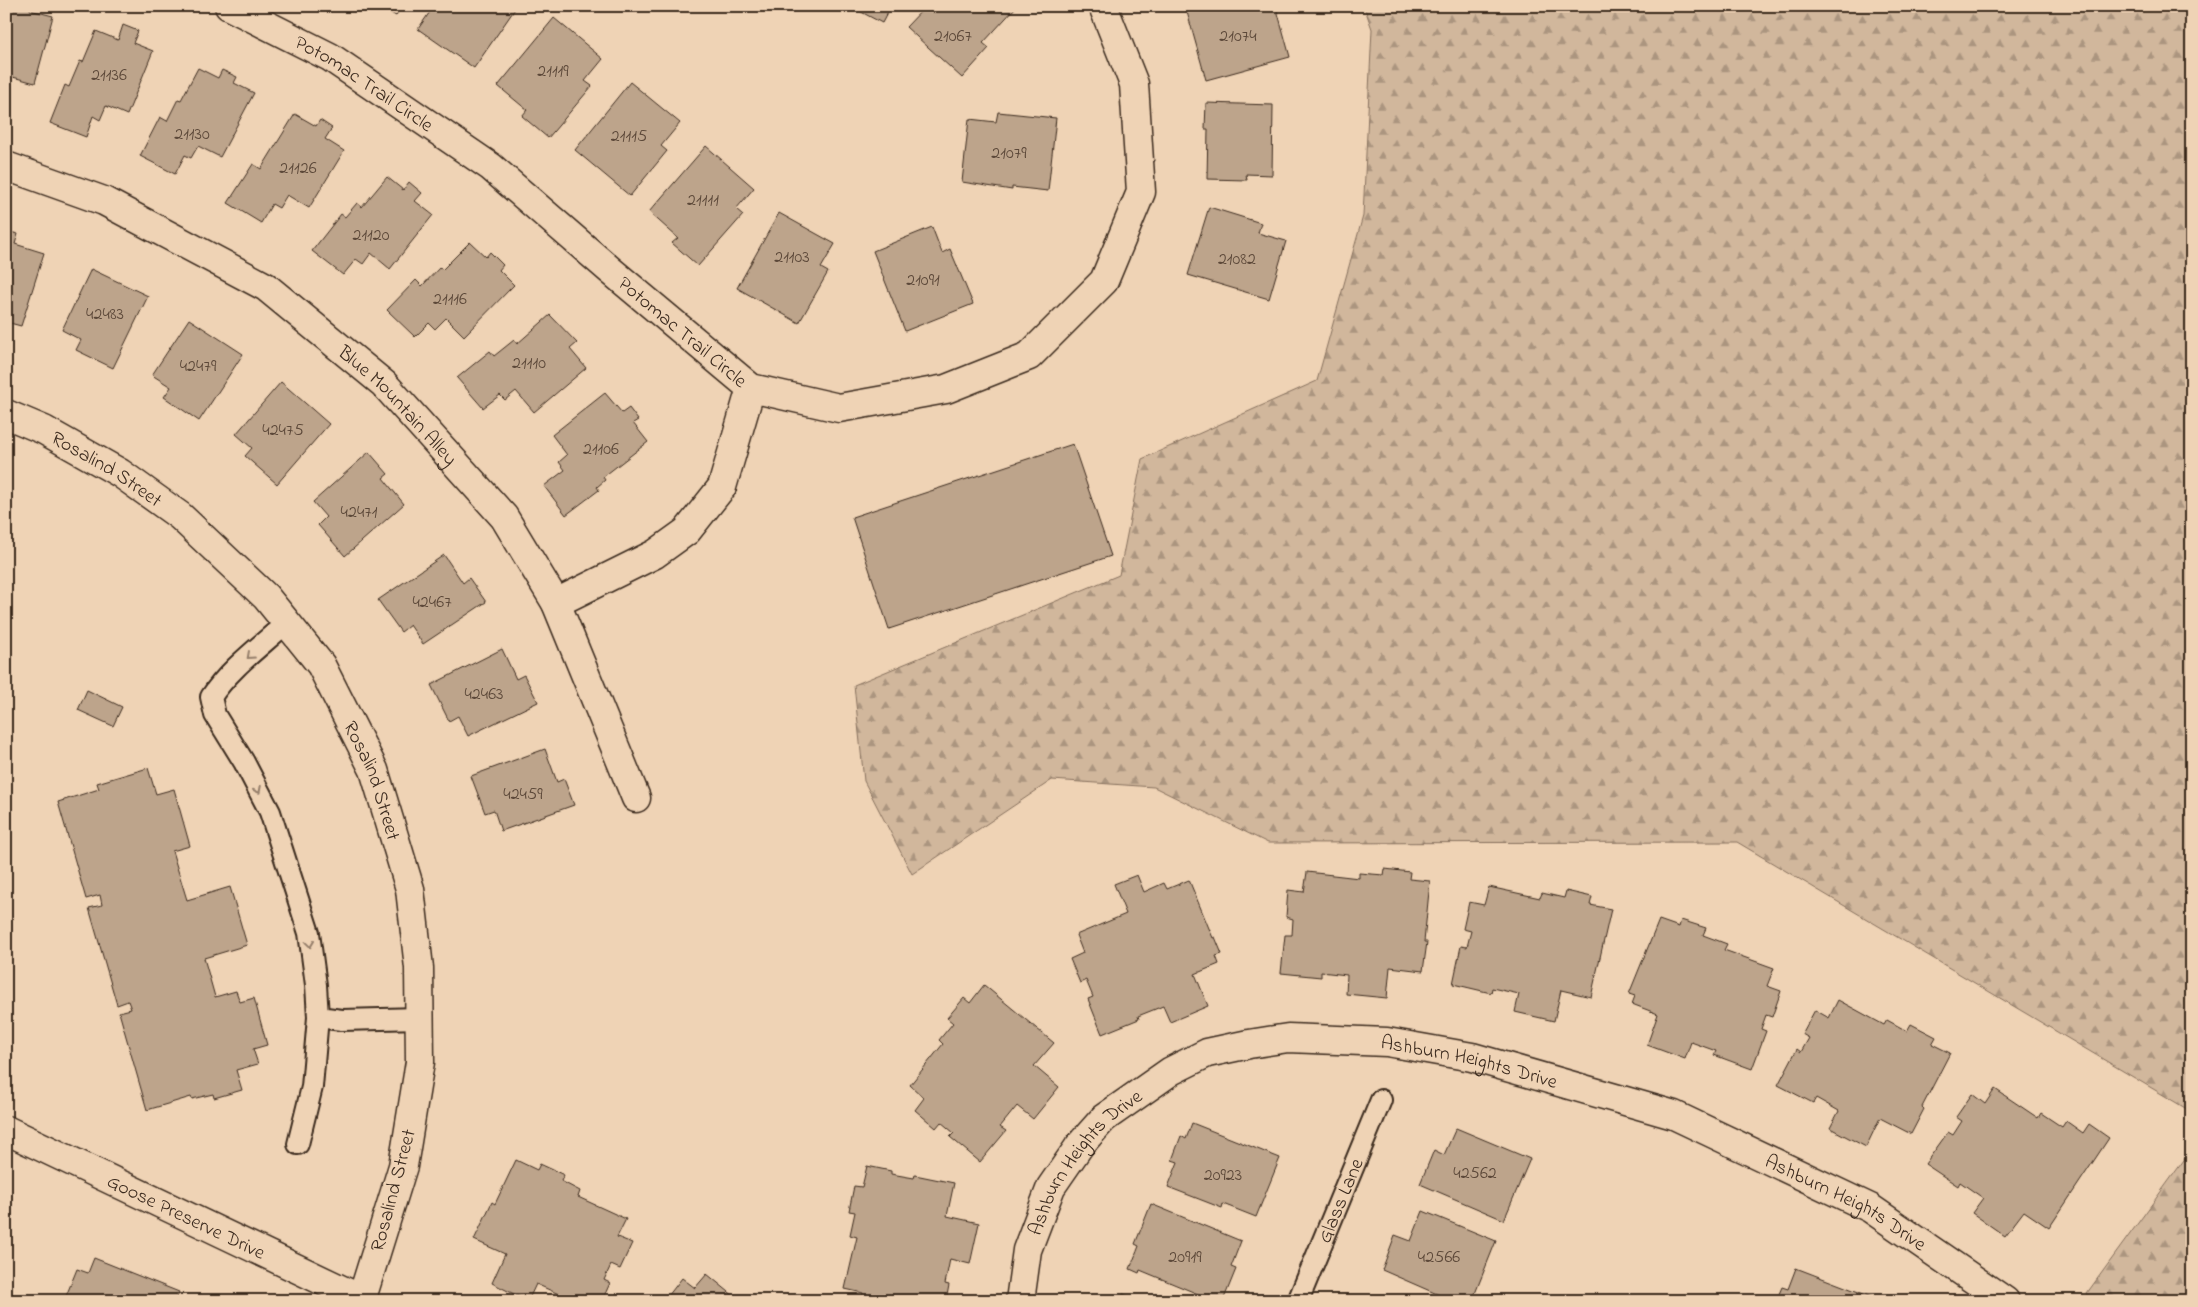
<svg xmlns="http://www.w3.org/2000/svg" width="2198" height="1307" font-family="'Indie Flower',sans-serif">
  <defs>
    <pattern id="forest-firs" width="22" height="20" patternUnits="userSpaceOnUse" patternTransform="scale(1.25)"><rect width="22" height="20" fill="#d1b79c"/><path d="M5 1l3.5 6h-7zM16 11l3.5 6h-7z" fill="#ab957f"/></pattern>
  </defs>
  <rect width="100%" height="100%" fill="#efd3b5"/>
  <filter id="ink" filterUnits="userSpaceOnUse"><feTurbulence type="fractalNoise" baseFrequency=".02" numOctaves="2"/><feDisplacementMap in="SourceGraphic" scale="10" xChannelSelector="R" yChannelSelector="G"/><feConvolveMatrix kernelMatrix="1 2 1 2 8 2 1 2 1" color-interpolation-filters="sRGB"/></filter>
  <g filter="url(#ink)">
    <path fill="url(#forest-firs)" stroke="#86705d" d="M1364,6H2192V1112L1737,842L1268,843L1154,787L1052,780L912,874L864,781L854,685L1119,575L1142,459L1317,381L1363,216L1372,29Z
      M2192,1149V1301H2091L2087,1293Z"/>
    <path fill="#bda48b" stroke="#3b2a1e" d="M6,6H31L30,10L53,16L35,83L9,76L6,85Z
      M379,6H402L396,16Z
      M434,6H517L474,68L418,29Z
      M850,6H891L882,23Z
      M926,6H1015L1016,7L983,43L989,48L962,78L906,27Z
      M1199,6H1276L1290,57L1206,80L1187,12L1195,10V8Z
      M554,18L603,59L585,81L592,86L548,138L522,116L527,110L498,86Z
      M123,25L138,31L133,43L153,51L127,115L106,106L100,120L93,116L86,137L50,123L65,85L69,87L80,61L83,62L96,31L118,40Z
      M198,68L218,78L222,70L237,77L234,83L254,93L220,157L198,146L191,158L185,155L175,174L140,156L160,117L167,121L178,99L181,100Z
      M630,82L680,123L661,146L667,151L630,196L575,150Z
      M1206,103L1273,105L1272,175L1246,174L1247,180L1207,179L1208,129H1205Z
      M998,112L1056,118L1048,191L1012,187V190L962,182L969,119L996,122Z
      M295,114L316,126L320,120L332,128L325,139L344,151L309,208L287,195L279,208L272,204L261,223L228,203L253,164L261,169Z
      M706,146L754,188L736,209L743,215L698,266L672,243L678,238L649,212Z
      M387,177L403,190L409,182L422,193L415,201L433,215L390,269L371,253L363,264L356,259L343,275L312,251L341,214L345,217L357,203L362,207Z
      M1209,207L1261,223L1258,233L1286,241L1269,299L1188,275Z
      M779,213L835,244L821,268L828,272L799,323L737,288Z
      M932,227L942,253L950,249L973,304L905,331L873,251Z
      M6,231L18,234L15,244L44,253L21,326L6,322Z
      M470,242L486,257L490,252L503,265L499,270L514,285L464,336L446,318L435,329L429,323L415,337L387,310L416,280L422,286L440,267L442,270Z
      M91,269L148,296L113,368L76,350L81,340L62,330Z
      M550,315L577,343L570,349L586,368L534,412L516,391L505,400L500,395L483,408L457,378L490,351L494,356L514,340L517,344Z
      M189,319L243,354L199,421L164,397L171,387L152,375Z
      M281,382L329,424L277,484L245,456L252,448L236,434Z
      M605,393L622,413L629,408L638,420L633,423L648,442L603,477L605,480L597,487L599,490L566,515L544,486L565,470L559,462L567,455L552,435Z
      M1073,444L1111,556L889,629L852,517Z
      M369,452L388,474L383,478L404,504L345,556L318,525L326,517L313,502Z
      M444,555L463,583L469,578L486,602L423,644L410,625L401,632L378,600Z
      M502,649L516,679L524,675L538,702L468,736L458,716L449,721L431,685Z
      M87,690L122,707L113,726L78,710Z
      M545,749L557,782L564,779L574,805L501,831L494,810L485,813L471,776Z
      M148,768L156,794L174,789L190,846L172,851L187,900L230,887L247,945L204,958L215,997L236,991L240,1002L254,998L267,1045L253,1049L258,1064L236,1070L242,1090L214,1098L213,1094L192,1099L191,1097L147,1110L119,1012L131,1009L128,1001L117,1005L89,908L102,905L100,895L86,899L58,802L99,789L97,783Z
      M1385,869L1410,872L1409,879L1430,881L1424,942H1427L1423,971L1390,967L1387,998L1346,994L1347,975L1321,972V977L1281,973L1285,935H1292L1293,919L1286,917L1288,890L1304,892L1307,872L1359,878V873L1384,875Z
      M1137,875L1144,892L1164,883L1167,889L1189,880L1213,938L1215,937L1222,954L1216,956L1219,964L1195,974L1208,1006L1170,1022L1163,1006L1138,1016L1139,1019L1102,1034L1088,999L1093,997L1086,980L1080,983L1070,959L1083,953L1076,935L1126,914L1114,884Z
      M1489,887L1540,898L1542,893L1564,898L1566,891L1592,897L1590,905L1611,909L1591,997L1561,990L1554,1021L1515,1012L1519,994L1492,988L1491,993L1453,984L1461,946L1467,947L1471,931L1463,929L1469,902L1484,905Z
      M1659,920L1679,927L1681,920L1706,928L1703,935L1727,944L1724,950L1774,968L1767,986L1781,991L1772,1017L1766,1015L1761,1029L1766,1031L1752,1069L1714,1055L1716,1051L1691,1042L1685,1059L1647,1045L1658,1014L1632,1004L1635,996L1629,994Z
      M984,985L1054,1043L1034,1066L1059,1087L1033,1119L1017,1106L1000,1127L1006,1131L980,1162L950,1137L954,1133L941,1122L936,1128L915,1110L924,1098L910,1085L943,1044L939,1040L953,1023L947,1018L964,998L970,1003Z
      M1838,1000L1884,1025L1887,1020L1907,1031L1911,1024L1936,1037L1932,1044L1950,1053L1922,1107L1924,1109L1911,1134L1880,1118L1866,1147L1830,1128L1839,1111L1816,1098L1813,1103L1778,1085L1797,1049L1801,1052L1809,1038L1802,1034L1815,1010L1829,1018Z
      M1995,1089L2038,1118L2041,1113L2062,1127L2066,1121L2083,1133L2089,1124L2109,1138L2049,1228L2024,1211L2005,1236L1972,1213L1983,1198L1960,1182L1958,1186L1925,1164L1948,1132L1953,1135L1962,1121L1956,1117L1972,1094L1985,1104Z
      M1192,1123L1280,1158L1256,1217L1223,1204L1222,1208L1168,1187L1178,1162L1172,1160L1181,1136L1186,1139Z
      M1456,1128L1530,1159L1504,1220L1420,1184L1434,1150L1444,1155Z
      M516,1160L537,1170L540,1164L564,1175L561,1181L580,1191L578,1197L626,1219L617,1237L632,1243L620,1269L611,1265L604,1280L610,1283L602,1301H559L561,1295L536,1284L528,1301L492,1283L505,1254L474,1240L492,1202L495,1204Z
      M867,1166L891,1171V1174L914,1178L915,1175L954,1183L947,1216L979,1223L970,1264L950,1259L945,1284L949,1285L946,1301H861L863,1293L845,1289L857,1237L850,1235L855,1212L849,1211L854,1186L862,1187Z
      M1151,1204L1241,1241L1231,1267L1236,1269L1223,1301H1215L1140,1270L1139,1273L1130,1269L1139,1246L1135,1244Z
      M1423,1211L1496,1241L1472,1301H1453L1382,1270L1395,1235L1411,1241Z
      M94,1258L179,1292L176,1301H64L77,1269L88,1273Z
      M1796,1268L1882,1301H1776L1782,1287L1788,1289Z
      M707,1274L740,1301L665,1300L682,1278L695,1288Z
      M1123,1294L1141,1301H1121Z"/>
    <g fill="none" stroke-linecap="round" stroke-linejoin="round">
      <defs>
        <g id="service">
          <path d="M286,623C261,646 230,668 211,697L215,715L244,762L270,812L309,933L316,985L318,1017L342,1020L420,1018"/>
          <path d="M298,1144L312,1087L318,1017"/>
          <path id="s1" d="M1298,1301L1381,1100"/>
        </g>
        <g id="minor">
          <path id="s2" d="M229,6L330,57L491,167L610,270L751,388L839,408L946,389L1029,356L1104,281L1141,192L1134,84L1103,6"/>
          <path id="s3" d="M6,166L104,201L266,287L384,384L504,517L556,603L636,798"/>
          <path id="s4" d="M6,414L44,430L120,473L180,516L266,597L321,665L374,770L410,889L419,968L420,1062L403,1166L361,1301"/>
          <path d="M556,603L655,554L687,531L722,487L751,388"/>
          <path id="s5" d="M6,1130L365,1301"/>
          <path id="s6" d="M1020,1301L1027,1250L1051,1187L1080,1145L1104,1118L1171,1071L1207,1053L1249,1044L1288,1038L1387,1042L1472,1057L1674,1115L1870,1208L2005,1301"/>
        </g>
      </defs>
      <use href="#service" stroke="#3b2a1e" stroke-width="24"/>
      <use href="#minor" stroke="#3b2a1e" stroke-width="31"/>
      <use href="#service" stroke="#efd3b5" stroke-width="20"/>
      <use href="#minor" stroke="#efd3b5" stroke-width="28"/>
    </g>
    <defs><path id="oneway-chevron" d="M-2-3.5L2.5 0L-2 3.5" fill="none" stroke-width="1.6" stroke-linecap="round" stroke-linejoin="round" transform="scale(1.25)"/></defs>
    <g stroke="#957e6a">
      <use href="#oneway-chevron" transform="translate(250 656) rotate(138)"/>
      <use href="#oneway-chevron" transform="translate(258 790) rotate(63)"/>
      <use href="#oneway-chevron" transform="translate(310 944) rotate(82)"/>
    </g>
  </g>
  <g text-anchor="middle" stroke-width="5" stroke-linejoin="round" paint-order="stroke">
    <g font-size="18" fill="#5c4839">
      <text x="953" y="41">21067</text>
      <text x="1238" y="41">21074</text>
      <text x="553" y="76">21119</text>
      <text x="109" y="80">21136</text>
      <text x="192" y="139">21130</text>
      <text x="629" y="141">21115</text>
      <text x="1009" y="158">21079</text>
      <text x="298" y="173">21126</text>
      <text x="703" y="205">21111</text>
      <text x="371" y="240">21120</text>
      <text x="792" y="262">21103</text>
      <text x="1237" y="264">21082</text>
      <text x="923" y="285">21091</text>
      <text x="450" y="304">21116</text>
      <text x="105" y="319">42483</text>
      <text x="529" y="368">21110</text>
      <text x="198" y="371">42479</text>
      <text x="283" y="435">42475</text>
      <text x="601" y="454">21106</text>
      <text x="359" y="517">42471</text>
      <text x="432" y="607">42467</text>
      <text x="484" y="699">42463</text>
      <text x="523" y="799">42459</text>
      <text x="1475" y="1178">42562</text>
      <text x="1223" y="1180">20923</text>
      <text x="1185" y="1262">20919</text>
      <text x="1439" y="1262">42566</text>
    </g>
    <g font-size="20" fill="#3b2a1e" stroke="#efd3b5">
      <text dy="7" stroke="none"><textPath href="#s2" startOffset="156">Potomac Trail Circle</textPath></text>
      <text dy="7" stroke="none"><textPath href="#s2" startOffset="561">Potomac Trail Circle</textPath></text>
      <text dy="7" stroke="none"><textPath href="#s3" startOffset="465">Blue Mountain Alley</textPath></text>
      <text dy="7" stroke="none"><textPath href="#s4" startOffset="115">Rosalind Street</textPath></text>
      <text dy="7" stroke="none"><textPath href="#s4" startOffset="535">Rosalind Street</textPath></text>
      <text dy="7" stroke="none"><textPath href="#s6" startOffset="594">Ashburn Heights Drive</textPath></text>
      <text dy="7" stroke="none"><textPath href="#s6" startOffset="159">Ashburn Heights Drive</textPath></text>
      <text transform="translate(392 1190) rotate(-75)" y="7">Rosalind Street</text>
      <text dy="7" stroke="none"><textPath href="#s1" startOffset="109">Glass Lane</textPath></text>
      <text dy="7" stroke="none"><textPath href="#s6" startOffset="999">Ashburn Heights Drive</textPath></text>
      <text dy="7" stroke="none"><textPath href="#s5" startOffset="200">Goose Preserve Drive</textPath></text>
    </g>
  </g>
  <rect width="2198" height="1307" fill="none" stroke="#efd3b5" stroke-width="25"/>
  <rect x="12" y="12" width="2173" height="1282" fill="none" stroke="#3b2a1e" stroke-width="2" filter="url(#ink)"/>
</svg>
